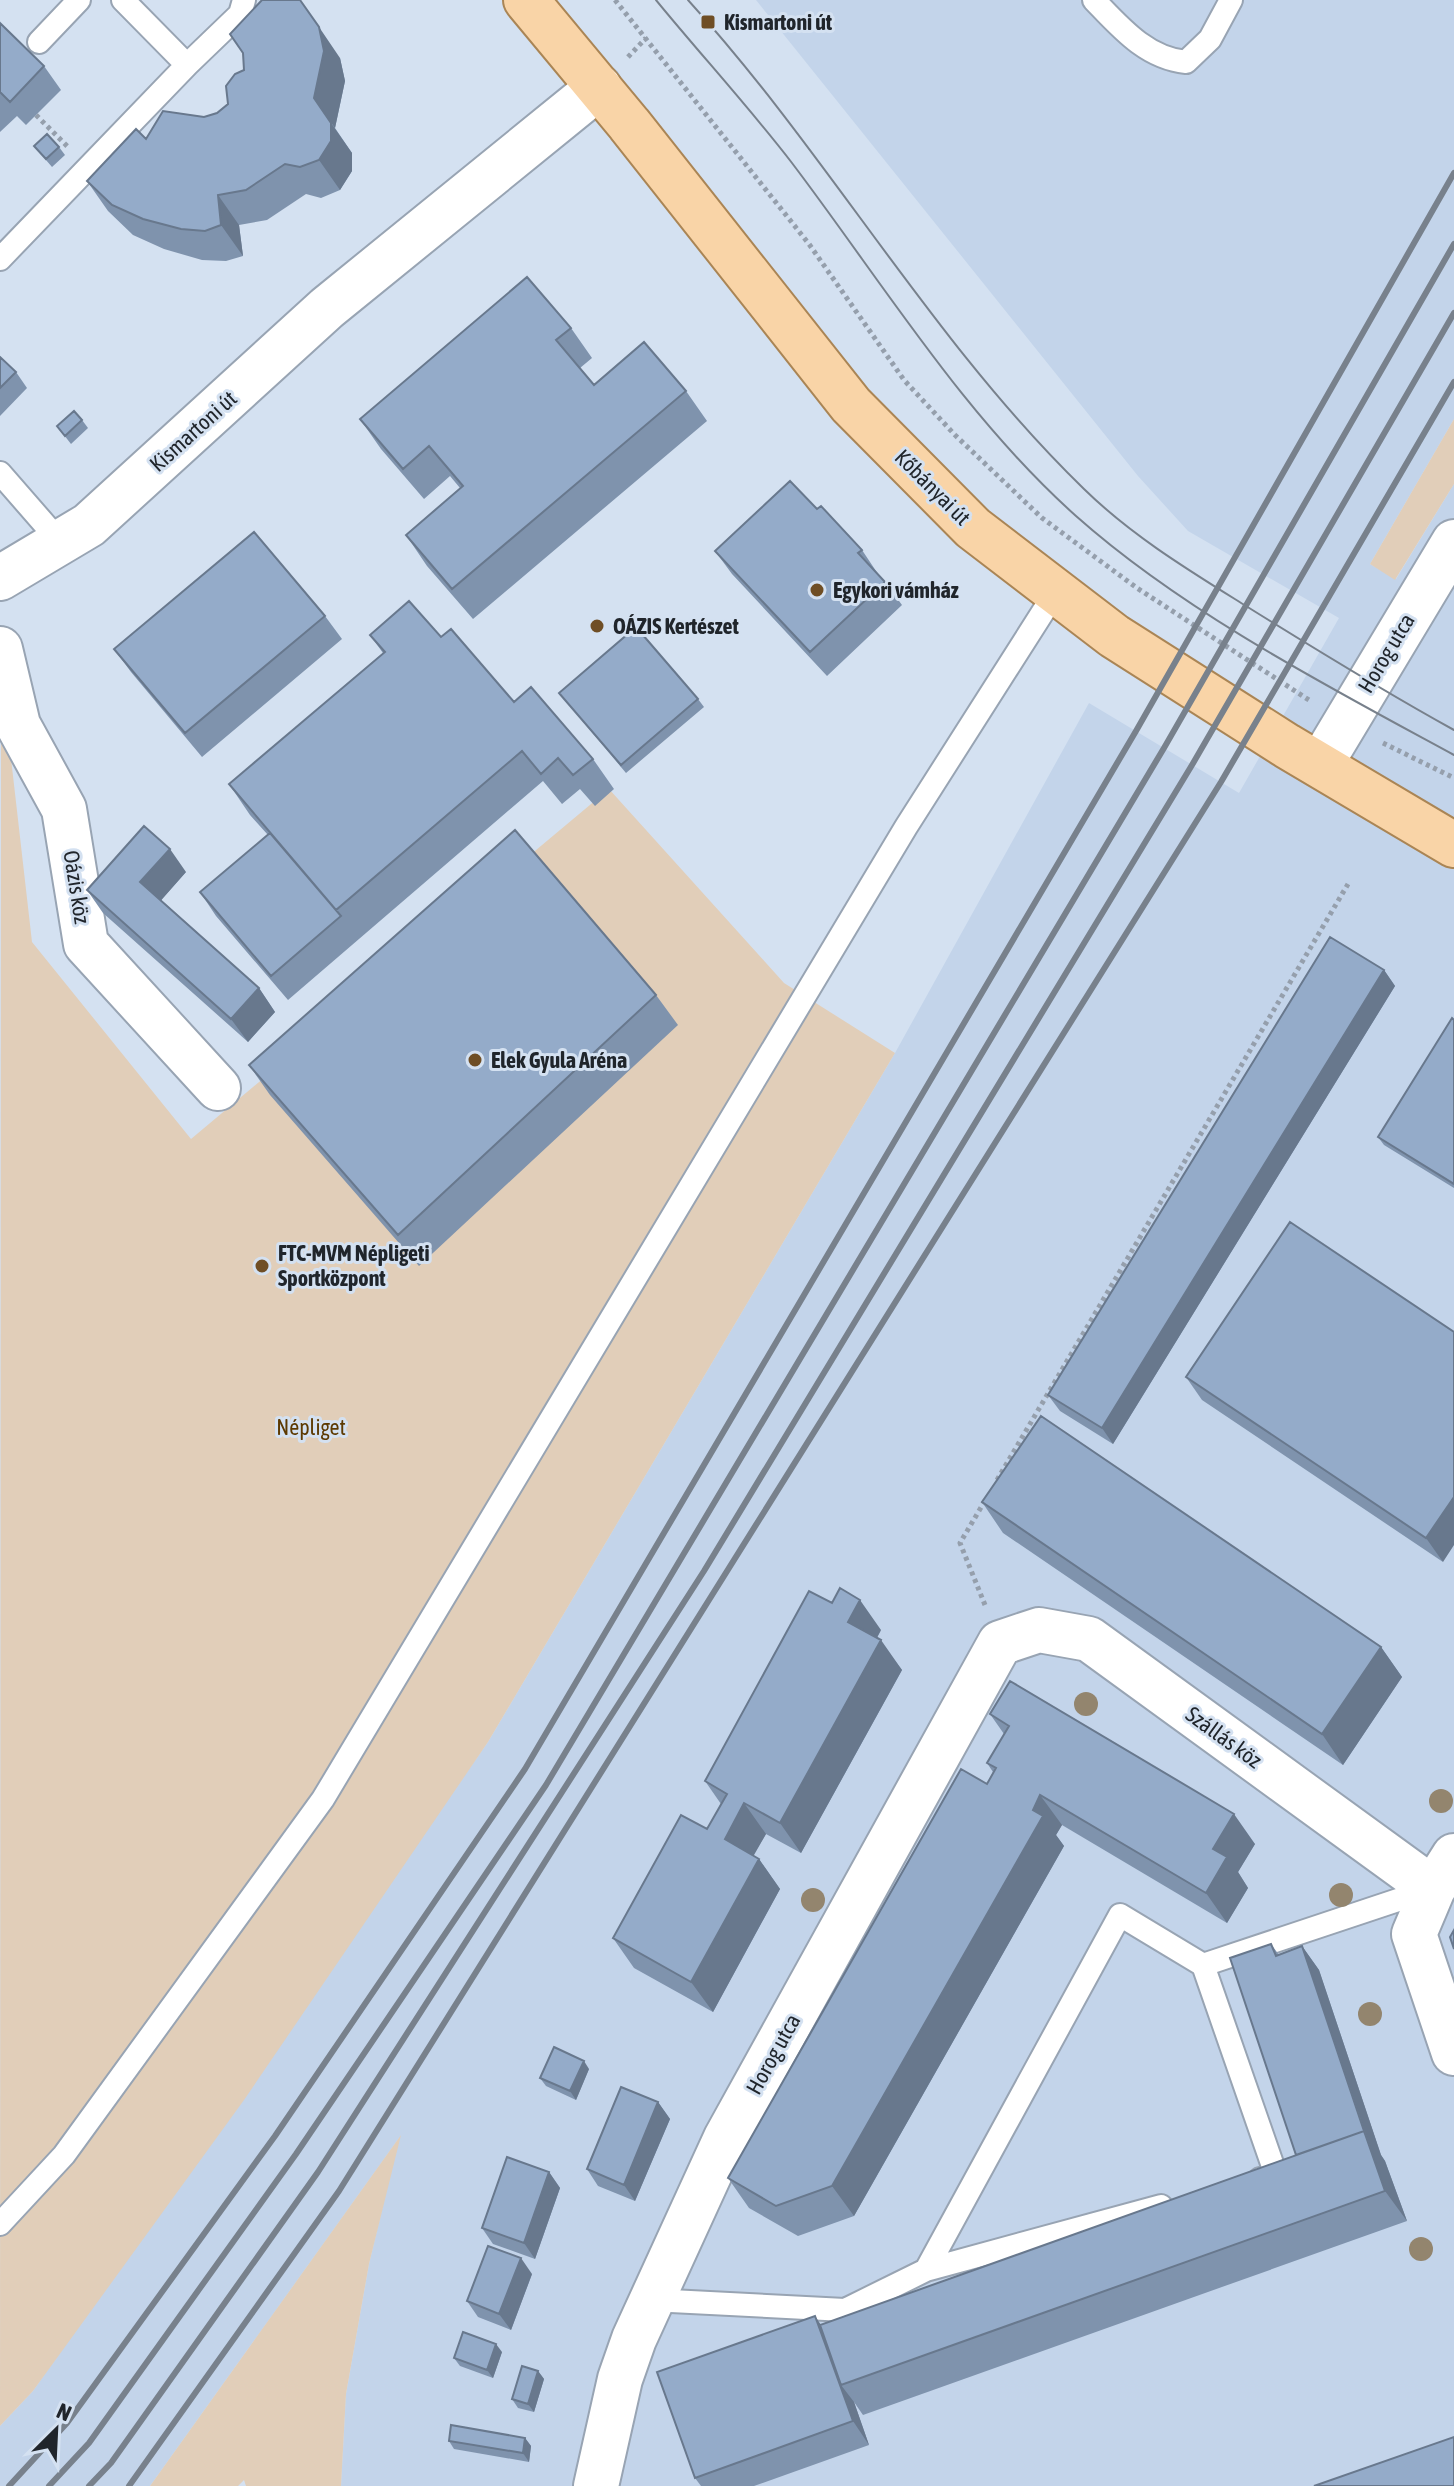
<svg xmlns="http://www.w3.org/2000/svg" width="1454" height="2486" font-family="'Asap Condensed',sans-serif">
  <rect width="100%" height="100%" fill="#d4e1f1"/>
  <path fill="#c3d4ea" d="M756,0H1454V419L1370,564L1396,579L1454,484V2486H341L346,2394L369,2264L399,2138L150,2486H0V2426L33,2391L488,1742L895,1053L1089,703L1239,793L1339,618L1188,531L1138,476Z"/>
  <path fill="#e1ceb9" d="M1454,419V484L1395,580L1370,564Z
    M1,671L32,942L191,1139L609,789L784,983L895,1053L488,1742L244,2100L33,2391L0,2426Z
    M401,2135L369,2264L346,2394L341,2486H246L244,2480L238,2486H150Z"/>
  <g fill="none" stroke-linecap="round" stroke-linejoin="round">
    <defs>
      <path id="service" d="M1094,0C1120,27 1146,58 1186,62L1210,39L1231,0
        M39,42L79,0
        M187,65L240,14L244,0
        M0,259L187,65L123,0
        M0,473L61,543
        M1203,1965L1276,2175L1260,2179
        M0,2224L64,2155L323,1799L906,827L1055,593
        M926,2270L1161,2206
        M651,2300L845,2310L926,2270L1120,1915L1203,1965L1431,1889"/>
      <path id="minor" d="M0,578L89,525L327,308L599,87
        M0,649L18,725L64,809L86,944L218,1088
        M1320,765L1454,542
        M1454,1856L1433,1889L1414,1934L1454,2053
        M596,2486L620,2379L634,2339L726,2138L1000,1643L1039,1630L1089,1639L1433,1889"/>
      <path id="primary" d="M526,0L629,124L851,405L973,528L1114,636L1287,746L1454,845"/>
    </defs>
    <use href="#service" stroke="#98a4b3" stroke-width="26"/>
    <use href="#minor" stroke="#98a4b3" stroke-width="48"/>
    <use href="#primary" stroke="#aa8555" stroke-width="48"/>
    <path stroke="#959fac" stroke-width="5" stroke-dasharray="4 4" stroke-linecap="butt" d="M615,0L809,244L904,380L955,435L1042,518L1137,588L1312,702
      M628,57L646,38
      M36,115L68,147
      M1383,743L1454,778
      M997,1480L1348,884
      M985,1605L960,1543L986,1499"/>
    <use href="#service" stroke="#fff" stroke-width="22"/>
    <use href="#minor" stroke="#fff" stroke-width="44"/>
    <use href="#primary" stroke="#f9d4a7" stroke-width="44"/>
    <path stroke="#78818c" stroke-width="2" d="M656,0C701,55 749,107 792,163C883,283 963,415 1076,516C1184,612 1327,686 1454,755
      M688,0C829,155 933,343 1084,489C1132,536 1190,571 1246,606C1315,649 1383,691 1454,730"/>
    <path stroke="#78818c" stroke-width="6" d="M9,2486L67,2423L275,2136L525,1769L1136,731L1454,173
      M49,2486L89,2443L296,2154L546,1785L1164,748L1454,244
      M89,2486L111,2463L318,2172L704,1571L1192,765L1454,313
      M129,2486L339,2191L1221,782L1454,382"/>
  </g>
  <g fill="#93856e">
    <circle cx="1086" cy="1704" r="12"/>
    <circle cx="1441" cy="1801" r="12"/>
    <circle cx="1341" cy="1895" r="12"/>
    <circle cx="813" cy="1900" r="12"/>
    <circle cx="1370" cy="2014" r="12"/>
    <circle cx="1421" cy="2249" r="12"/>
  </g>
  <path fill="#7f93ad" d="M0,23L44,66L61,90L26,125L17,116L0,132Z
    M340,58L345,81L335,128L352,153V171L340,190L321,198L306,194L267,220L239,225L243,256L226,261L202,260L164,249L133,235L108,211L87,181L146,139L204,117L217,113L228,104Z
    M34,146L59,147L65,155L52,167Z
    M571,328L592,358L580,368L594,385L686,391L707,421L473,619L427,566L406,535L460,488L450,476L424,499L381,449L360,419Z
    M0,357L16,372L27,388L0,416Z
    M82,420L88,428L71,444L57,426Z
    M817,509L862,550L878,574L885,582L902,605L827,676L732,574L715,551Z
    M325,616L342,639L202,757L131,672L114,649Z
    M370,635L441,637L514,702L593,759L614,789L595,806L580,789L562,804L543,781L288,1000L216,916L200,892L268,835L250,815L229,784L383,653Z
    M559,693L698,699L704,707L626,773Z
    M186,872L161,900L259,988L275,1012L248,1042L103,913L87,890Z
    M1384,970L1395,986L1113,1444L1060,1411L1048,1395Z
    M656,995L678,1025L419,1266L270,1095L249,1065Z
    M1454,1020V1188L1384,1145L1378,1137Z
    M1290,1222L1443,1562L1202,1400L1186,1377Z
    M982,1502L1381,1647L1402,1677L1343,1765L1003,1533Z
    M881,1630L877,1638L902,1670L801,1853L766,1834L753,1855L759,1859L780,1889L713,2012L634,1968L613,1938L707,1829L721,1804L705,1781Z
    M990,1714L1255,1844L1238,1872L1248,1888L1227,1923L1062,1825L1056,1835L1064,1846L854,2216L798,2236L749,2208L728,2178L987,1784L993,1772L987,1763L1004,1734Z
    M1271,1944L1279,1955L1302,1946L1319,1970L1381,2155L1385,2161L1407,2221L863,2415L854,2402L869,2445L754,2486H701L695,2478L821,2325L1296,2155Z
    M589,2069L576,2100L546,2086L540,2078Z
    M658,2102L670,2119L635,2201L598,2186L587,2169Z
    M549,2172L560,2188L535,2259L493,2244L482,2228Z
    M532,2274L511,2330L478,2317L467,2301Z
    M502,2352L493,2378L460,2366L454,2358Z
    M538,2371L544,2379L534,2412L518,2408L512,2399Z
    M525,2438L531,2446L529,2462L454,2449L449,2441Z"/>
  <path fill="#68788d" d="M319,27L340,58L345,81L335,128L314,98Z
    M331,123L352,153V171L340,190L319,160Z
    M218,195L239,225L243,256L221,225Z
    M170,849L186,872L157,905L140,882Z
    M1384,970L1395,986L1113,1444L1102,1428Z
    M259,988L275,1012L248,1042L231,1019Z
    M1454,1497V1545L1443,1562L1426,1538Z
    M860,1600L881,1630L869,1652L848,1622Z
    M881,1640L902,1670L801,1853L780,1823Z
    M1381,1647L1402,1677L1343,1765L1322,1734Z
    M1040,1795L1062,1825L1056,1835L1064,1846L854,2216L832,2186Z
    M744,1803L766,1834L746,1869L725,1839Z
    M1234,1814L1255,1844L1238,1872L1248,1888L1227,1923L1206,1893L1213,1849Z
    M759,1859L780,1889L713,2012L691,1982Z
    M1302,1946L1319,1970L1381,2155L1385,2161L1407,2221L1385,2191Z
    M584,2061L589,2069L576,2100L570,2091Z
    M658,2102L670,2119L635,2201L624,2185Z
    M549,2172L560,2188L535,2259L524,2243Z
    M521,2258L532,2274L511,2330L499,2314Z
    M815,2316L831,2340L841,2385L854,2402L869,2445L853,2421Z
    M496,2344L502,2352L493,2378L487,2370Z
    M538,2371L544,2379L534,2412L528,2404Z
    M525,2438L531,2446L529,2462L523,2453Z"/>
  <path fill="#94abc9" stroke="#68788d" stroke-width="2" d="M262,0H300L319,27L324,51L314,98L331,123V141L319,160L300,167L285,164L246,190L218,195L221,225L205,231L181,229L143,219L112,205L87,181L136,129L146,139L163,111L204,117L217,113L228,104L226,86L235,74L244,70L243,53L230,34Z
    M0,23L44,66L10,102L0,92Z
    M47,134L59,147L46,159L34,146Z
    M527,277L571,328L556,340L594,385L644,342L686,391L452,589L406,535L463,486L429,446L403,469L360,419Z
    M0,357L16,372L0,388Z
    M74,411L82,420L65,436L57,426Z
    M790,481L817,509L821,506L862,550L858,553L885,582L810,652L715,551Z
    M254,532L325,616L185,733L114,649Z
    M409,601L441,637L451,629L514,702L531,687L593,759L573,775L558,758L541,774L522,751L336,910L229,784L385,652L370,635Z
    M636,627L698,699L621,765L559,693Z
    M144,826L170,849L140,882L259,988L231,1019L87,890Z
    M515,830L656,995L398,1235L249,1065Z
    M270,833L341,916L271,976L200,892Z
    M1330,937L1384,970L1102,1428L1048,1395Z
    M1452,1018L1454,1020V1184L1378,1137Z
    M1290,1222L1454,1332V1497L1426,1538L1186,1377Z
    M1041,1416L1381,1647L1322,1734L982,1502Z
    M840,1588L860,1600L848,1622L881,1640L780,1823L744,1803L725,1839L759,1859L691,1982L613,1938L681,1815L707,1829L727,1794L705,1781L809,1591L832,1603Z
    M1010,1681L1234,1814L1213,1849L1227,1857L1206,1893L1040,1795L1033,1810L1043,1816L832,2186L776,2206L728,2178L961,1769L987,1784L996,1768L987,1763L1009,1726L990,1714Z
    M1454,1930V1949L1450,1937Z
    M1271,1944L1276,1956L1302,1946L1365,2134L1364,2131L1296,2155L1230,1958Z
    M554,2047L584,2061L570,2091L540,2078Z
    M621,2087L658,2102L624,2185L587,2169Z
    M1364,2131L1385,2191L841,2385L820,2325Z
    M507,2157L549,2172L524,2243L482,2228Z
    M488,2246L521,2258L499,2314L467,2301Z
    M815,2316L853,2421L695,2478L657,2372Z
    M463,2332L496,2344L487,2370L454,2358Z
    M522,2366L538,2371L528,2404L512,2399Z
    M451,2425L525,2438L523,2453L449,2441Z
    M1454,2437V2486H1314Z"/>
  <g fill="#6f4e25" stroke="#d4e1f1" stroke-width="3">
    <rect x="700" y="14" width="16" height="16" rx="4"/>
    <circle cx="817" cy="590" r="8"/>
    <circle cx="597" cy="626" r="8"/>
    <circle cx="475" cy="1060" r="8"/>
    <circle cx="262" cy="1266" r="8"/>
  </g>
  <g text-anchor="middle" stroke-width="6" stroke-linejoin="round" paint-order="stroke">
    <g font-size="22" font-weight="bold" fill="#20252b" stroke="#d4e1f1" text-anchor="start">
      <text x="724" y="30">Kismartoni út</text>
      <text x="833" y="598">Egykori vámház</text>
      <text x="613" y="634">OÁZIS Kertészet</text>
      <text x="491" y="1068">Elek Gyula Aréna</text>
      <text x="278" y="1261">FTC-MVM Népligeti<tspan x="278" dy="25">Sportközpont</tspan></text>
    </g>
    <g font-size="22" fill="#20252b" stroke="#d4e1f1">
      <text transform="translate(193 431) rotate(-42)" y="8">Kismartoni út</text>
      <text transform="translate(933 487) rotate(45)" y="8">Kőbányai út</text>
      <text transform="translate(1386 653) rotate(-59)" y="8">Horog utca</text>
      <text transform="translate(77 887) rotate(81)" y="8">Oázis köz</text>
      <text transform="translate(1224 1737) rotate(36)" y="8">Szállás köz</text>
      <text transform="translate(773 2054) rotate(-61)" y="8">Horog utca</text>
    </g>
    <g font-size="22" fill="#5d3a02" stroke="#d4e1f1">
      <text x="311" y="1435">Népliget</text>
    </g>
  </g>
  <g transform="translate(56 2430) rotate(24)" stroke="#d4e1f1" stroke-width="6" paint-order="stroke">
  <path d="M0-6L14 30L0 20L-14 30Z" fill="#20252b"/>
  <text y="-12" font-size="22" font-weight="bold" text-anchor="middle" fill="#20252b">N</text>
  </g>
</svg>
